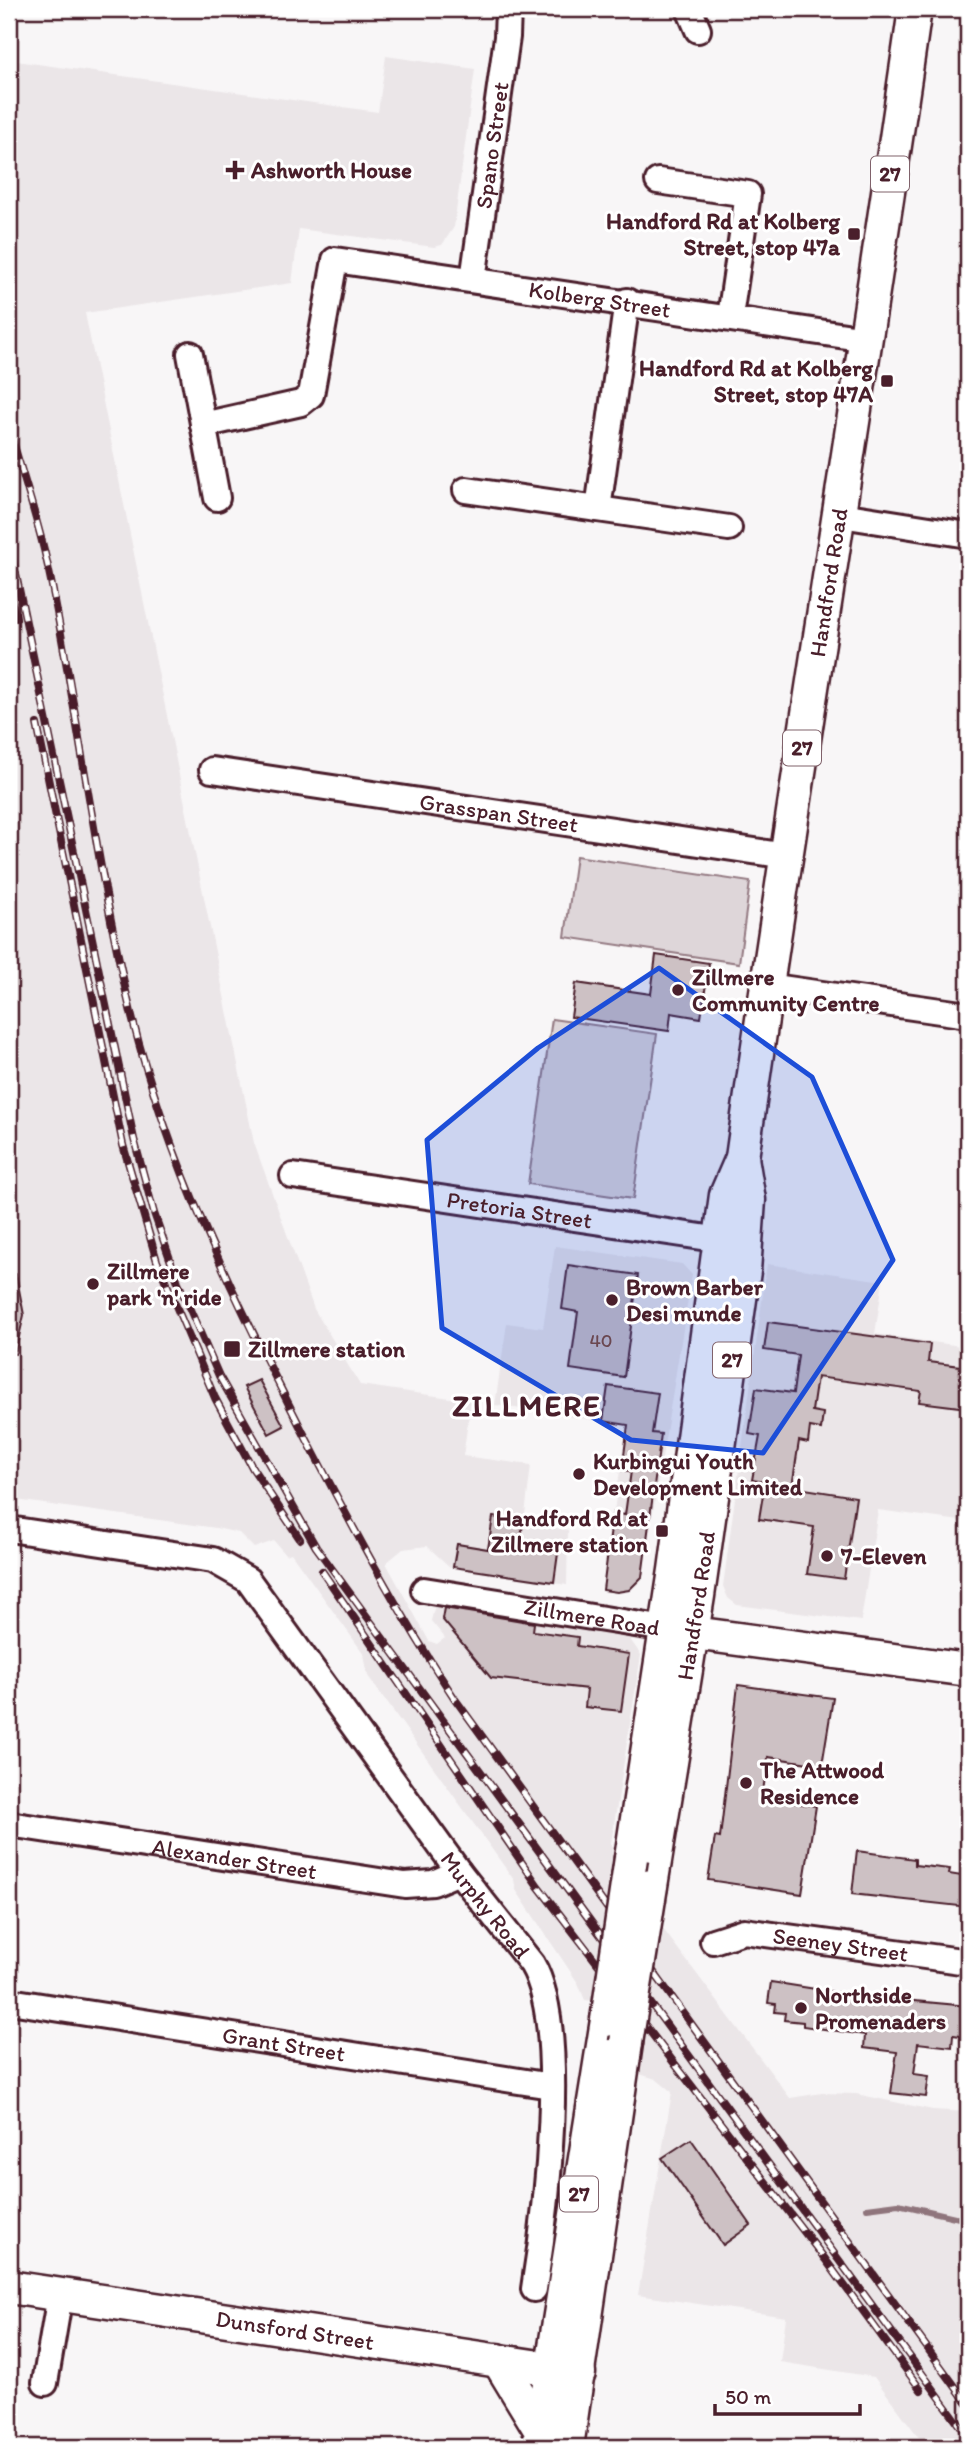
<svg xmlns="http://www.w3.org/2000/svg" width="977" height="2456" font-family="Itim,sans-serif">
  <rect width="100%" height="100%" fill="#f8f6f7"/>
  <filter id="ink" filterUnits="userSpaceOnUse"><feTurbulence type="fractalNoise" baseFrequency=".0143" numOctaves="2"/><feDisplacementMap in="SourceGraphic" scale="14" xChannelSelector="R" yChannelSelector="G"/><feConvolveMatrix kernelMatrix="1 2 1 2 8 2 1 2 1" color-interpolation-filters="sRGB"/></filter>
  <g filter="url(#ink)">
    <path fill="#ebe6e8" d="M386,56L475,69L454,227L442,245L434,247L299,229L292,283L85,313L254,1143L314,1309L360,1385L471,1401L463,1456L531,1465L524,1523L568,1530L567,1585L451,1568L427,1546L403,1549L386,1563L429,1641L437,1644L445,1638L431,1621L435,1605L627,1635L641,1655L611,1843L614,1860L594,2001L585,2000L578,1983L516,1890L514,1880L368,1676L364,1654L291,1553L286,1555L274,1541L254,1548L239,1533L216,1528L9,1499V60L378,112Z
      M555,1246L682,1264L692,1275L643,1573L640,1582L628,1591L602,1590L627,1425L495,1405L507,1323L543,1328Z
      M767,1264L883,1281L875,1334L968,1347V1522L878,1510L861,1621L737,1605L728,1598L723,1586Z
      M660,1925L790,2098L822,2093L856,2094L933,2110L968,2112V2447H926L874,2377L780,2362L786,2317L638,2295L672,2092L656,2079L636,2073Z"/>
    <path fill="#ded6d9" stroke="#947a82" stroke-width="2" d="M576,856L750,882L739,963L565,937Z
      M552,1019L657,1034L633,1199L528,1184Z"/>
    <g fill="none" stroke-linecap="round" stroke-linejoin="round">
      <path stroke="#8f747b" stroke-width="6" d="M867,2208L898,2204L968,2220"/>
    </g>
    <path fill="#cdc1c4" stroke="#4a1f2b" stroke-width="2" d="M656,955L709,963L701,1018L671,1013L669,1031L571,1017L576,983L651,994Z
      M568,1265L638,1275L624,1377L570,1369L578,1312L562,1309Z
      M16,1274L24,1315L15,1354H9V1275Z
      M768,1322L930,1344L928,1362L968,1367V1408L919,1402L921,1391L817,1377L812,1411L823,1413L821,1429L810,1427L808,1443L799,1441L792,1487L856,1497L844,1579L807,1574L814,1527L759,1519L765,1482L752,1480L760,1436L749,1434L756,1388L793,1393L798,1355L764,1350Z
      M259,1380L284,1426L269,1434L244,1387Z
      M608,1386L658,1393L652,1433L661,1434L642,1577L629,1590L617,1592L603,1590L613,1513L625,1515L631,1471L622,1470L628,1425L603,1421Z
      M493,1517L523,1521L521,1541L559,1546L554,1582L453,1567L457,1544L488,1549Z
      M444,1608L534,1623L533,1631L578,1637L577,1646L629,1654L621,1711L585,1707L587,1689L491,1678L442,1619Z
      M738,1685L833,1698L822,1765L768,1757L762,1798L816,1806L802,1894L708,1880L715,1837L720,1838Z
      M857,1851L915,1859V1865L950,1869L949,1874L968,1877V1907L852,1894Z
      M771,1982L860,1996L968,2006L967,2037L953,2035L952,2047L918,2043L914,2074L929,2076L926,2097L891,2093L897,2052L864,2048L865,2035L803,2026V2022L784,2020L785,2013L775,2012L776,2004L768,2003Z
      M691,2139L751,2225L723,2245L662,2158Z"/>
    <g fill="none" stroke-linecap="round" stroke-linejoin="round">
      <defs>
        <g id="minor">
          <path d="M689,9L698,30"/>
          <path d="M658,181L748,194L730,317"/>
          <path id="s1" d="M473,280L507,37L508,9"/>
          <path d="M190,354L217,498"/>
          <path id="s2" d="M203,425L301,403L311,395L335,260L866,339"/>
          <path d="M466,490L729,528"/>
          <path d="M598,509L627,301"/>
          <path d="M841,515L968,535"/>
          <path id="s3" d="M212,770L787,856"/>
          <path d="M767,986L968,1015"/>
          <path id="s4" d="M293,1176L735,1242"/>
          <path id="s5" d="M9,1529L213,1560L248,1580L459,1872L532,1964C569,2026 546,2215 534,2289"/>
          <path id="s6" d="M424,1590L666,1629"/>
          <path id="s7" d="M9,1824L405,1885L433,1883L459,1872"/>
          <path id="s8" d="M713,1941L744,1931L968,1962"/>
          <path id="s9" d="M16,2002L551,2086"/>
          <path d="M45,2383L60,2295"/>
        </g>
        <g id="major">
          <path d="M671,1630L968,1670"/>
          <path id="s10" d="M631,1858L675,1570L726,1195L742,1158C796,774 860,392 915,9"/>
          <path id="s11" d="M651,1886L698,1596L744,1271L749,1200L742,1158"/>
          <path id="s12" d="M9,2287L579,2373"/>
          <path d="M498,2360L541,2431"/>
          <path d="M539,2447L607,2020"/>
          <path d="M567,2447L626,2043"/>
        </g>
      </defs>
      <use href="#minor" stroke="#4a1f2b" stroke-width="30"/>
      <use href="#major" stroke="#4a1f2b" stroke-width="37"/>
      <use href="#minor" stroke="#fff" stroke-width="24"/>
      <use href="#major" stroke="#fff" stroke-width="32"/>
      <defs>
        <path id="rail" d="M9,429C24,479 41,530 51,581C80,726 97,873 132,1017C168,1162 235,1300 303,1432C350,1523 398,1613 455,1699L968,2404
          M9,541L134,1139L154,1213L178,1282L219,1376L316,1547L968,2436
          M9,587L16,618
          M37,724L123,1145L157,1261L215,1398L253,1469L300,1539
          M322,1571L538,1886L825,2259L921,2390"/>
      </defs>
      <use href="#rail" stroke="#4a1f2b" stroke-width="8"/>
      <use href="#rail" stroke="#fff" stroke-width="5" stroke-dasharray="16" stroke-linecap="butt"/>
      <defs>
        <path id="major-bridge" d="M607,2020L631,1858
          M626,2043L651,1886"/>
      </defs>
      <use href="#major-bridge" stroke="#4a1f2b" stroke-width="37" stroke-linecap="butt"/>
      <use href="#major-bridge" stroke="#fff" stroke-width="32"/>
    </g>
  </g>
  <path fill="#1d4ed8" fill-opacity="0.2" stroke="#1d4ed8" stroke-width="5" stroke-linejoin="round" d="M659,968L812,1077L893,1260L763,1453L631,1440L442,1328L427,1140L538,1048Z"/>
  <g fill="#4a1f2b" stroke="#fff" stroke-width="2.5">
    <path d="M231.5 159.5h7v7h7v7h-7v7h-7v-7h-7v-7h7z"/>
    <rect x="847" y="227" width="14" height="14" rx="3.5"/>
    <rect x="880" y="374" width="14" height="14" rx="3.5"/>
    <circle cx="678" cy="990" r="7"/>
    <circle cx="93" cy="1284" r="7"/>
    <circle cx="612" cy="1300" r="7"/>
    <rect x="223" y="1340" width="18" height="18" rx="3.5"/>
    <circle cx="579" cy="1474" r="7"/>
    <rect x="655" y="1524" width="14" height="14" rx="3.5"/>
    <circle cx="827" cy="1556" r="7"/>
    <circle cx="746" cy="1783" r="7"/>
    <circle cx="801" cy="2008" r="7"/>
  </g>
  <g text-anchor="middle" stroke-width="6" stroke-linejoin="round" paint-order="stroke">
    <g font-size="19" fill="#6b4851">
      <text x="601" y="1347">40</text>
    </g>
    <g fill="#fff" stroke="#80626b" stroke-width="2">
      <rect x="871" y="156.5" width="38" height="35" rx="5"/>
      <rect x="783" y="730.5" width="38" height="35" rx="5"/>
      <rect x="713" y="1342.5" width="38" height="35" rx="5"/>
      <rect x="560" y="2176.5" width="38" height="35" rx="5"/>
    </g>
    <g font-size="21" font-weight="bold" fill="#4a1f2b">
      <text x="890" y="181">27</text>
      <text x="802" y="755">27</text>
      <text x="732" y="1367">27</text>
      <text x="579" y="2201">27</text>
    </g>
    <g font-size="23" fill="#4a1f2b" stroke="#fff">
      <text dy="8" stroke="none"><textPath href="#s1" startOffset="136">Spano Street</textPath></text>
      <text dy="8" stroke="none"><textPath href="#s2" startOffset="518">Kolberg Street</textPath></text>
      <text dy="8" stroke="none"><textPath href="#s10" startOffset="1292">Handford Road</textPath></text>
      <text dy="8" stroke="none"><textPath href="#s3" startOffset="290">Grasspan Street</textPath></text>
      <text dy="8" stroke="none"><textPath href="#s4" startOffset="229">Pretoria Street</textPath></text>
      <text dy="8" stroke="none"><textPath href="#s11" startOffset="284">Handford Road</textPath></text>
      <text dy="8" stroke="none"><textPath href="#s6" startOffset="170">Zillmere Road</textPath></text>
      <text dy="8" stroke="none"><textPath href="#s7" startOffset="228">Alexander Street</textPath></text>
      <text dy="8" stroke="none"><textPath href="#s5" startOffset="649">Murphy Road</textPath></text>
      <text dy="8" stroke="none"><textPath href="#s8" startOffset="130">Seeney Street</textPath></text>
      <text dy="8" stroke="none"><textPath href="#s9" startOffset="271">Grant Street</textPath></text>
      <text dy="8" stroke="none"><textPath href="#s12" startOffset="289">Dunsford Street</textPath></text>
    </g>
    <g font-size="23" font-weight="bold" fill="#4a1f2b" stroke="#fff" text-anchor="start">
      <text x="251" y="178">Ashworth House</text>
      <text x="840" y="229" text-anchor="end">Handford Rd at Kolberg<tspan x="840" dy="26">Street, stop 47a</tspan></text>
      <text x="873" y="376" text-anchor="end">Handford Rd at Kolberg<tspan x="873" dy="26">Street, stop 47A</tspan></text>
      <text x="692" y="985">Zillmere<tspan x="692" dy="26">Community Centre</tspan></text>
      <text x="107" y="1279">Zillmere<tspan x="107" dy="26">park 'n' ride</tspan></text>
      <text x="626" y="1295">Brown Barber<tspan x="626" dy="26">Desi munde</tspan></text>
      <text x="248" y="1357">Zillmere station</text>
      <text x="593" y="1469">Kurbingui Youth<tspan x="593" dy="26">Development Limited</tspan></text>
      <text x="648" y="1526" text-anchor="end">Handford Rd at<tspan x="648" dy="26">Zillmere station</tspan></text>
      <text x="841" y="1564">7-Eleven</text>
      <text x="760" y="1778">The Attwood<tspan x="760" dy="26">Residence</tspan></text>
      <text x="815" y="2003">Northside<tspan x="815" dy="26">Promenaders</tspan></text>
    </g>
    <g font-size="30" font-weight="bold" letter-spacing="2" fill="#4a1f2b" stroke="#fff">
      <text x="527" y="1416">ZILLMERE</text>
    </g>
  </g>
  <rect width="977" height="2456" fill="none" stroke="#fff" stroke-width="35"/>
  <rect x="18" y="18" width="942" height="2421" fill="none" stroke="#4a1f2b" stroke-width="2.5" filter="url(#ink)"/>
  <path d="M715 2404v10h145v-10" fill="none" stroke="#4a1f2b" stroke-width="3.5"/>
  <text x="725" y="2404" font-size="21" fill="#4a1f2b" stroke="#ffffff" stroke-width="5" paint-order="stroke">50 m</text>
</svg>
